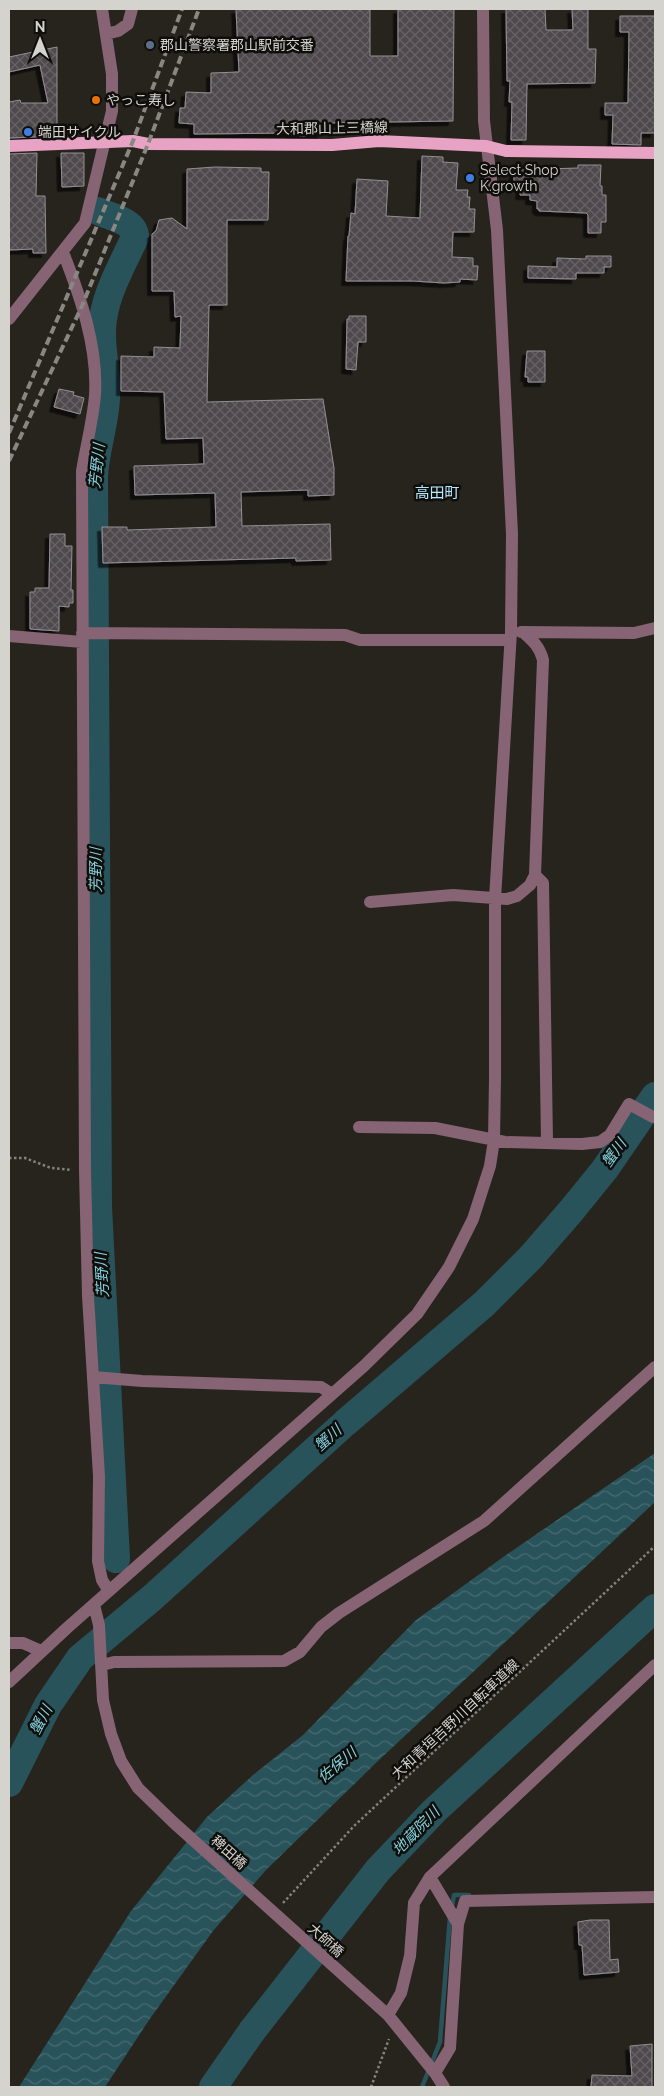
<svg xmlns="http://www.w3.org/2000/svg" width="664" height="2096" font-family="Raleway,'Noto Sans JP',sans-serif">
  <defs>
    <pattern id="water-waves" width="16" height="10" patternUnits="userSpaceOnUse" patternTransform="scale(1.25)"><rect width="16" height="10" fill="#29535b"/><path d="M0 5q4-4 8 0t8 0" fill="none" stroke="#476b71"/></pattern>
    <pattern id="building-cross-hatch" width="8" height="8" patternUnits="userSpaceOnUse" patternTransform="scale(1.25)"><rect width="8" height="8" fill="#4f484d"/><path d="M0 0l8 8M0 8l8-8" fill="none" stroke="#676265"/></pattern>
    <filter id="shadow"><feDropShadow dx="-4.5" dy="4.5" stdDeviation="0" flood-color="#0009"/></filter>
  </defs>
  <rect width="100%" height="100%" fill="#27241e"/>
  <path fill="url(#water-waves)" d="M655,1453V1502L379,1760L266,1870L213,1931L149,2020L105,2087H19L131,1911L207,1817L253,1775L303,1735L416,1620L506,1555Z"/>
  <g fill="none" stroke-linecap="round" stroke-linejoin="round">
    <path stroke="#29535b" stroke-width="4.5" d="M653,1100L655,1099
      M452,1907L454,1895H469
      M422,2087L440,2042L450,1917"/>
    <path stroke="#29535b" stroke-width="28" d="M98,211C110,217 135,221 135,237C122,266 103,297 102,330C101,352 108,375 106,398C105,425 95,450 94,477L98,1207L116,1559
      M9,1783L48,1705L80,1658L153,1597L345,1423L484,1304L531,1257L571,1211L605,1169L655,1096
      M213,2087L252,2031L378,1870L434,1811L655,1608"/>
  </g>
  <path fill="url(#building-cross-hatch)" stroke="#958e93" filter="url(#shadow)" d="M236,9H370V56H398V9H454L453,121L322,123V134H306V136L291,135V133L194,134V124L179,123L180,108H185L186,92L211,93V73L239,72Z
    M506,9H545L546,30H573L572,9H588V49H596L595,83L527,84L526,140H511L512,102H509L510,81H507Z
    M620,16H655V133H641V145L612,144L613,115H605V103H628L629,32H620Z
    M57,47V136L9,138V102L20,100L21,103H48L40,65L9,72V57Z
    M37,153L36,196H45L46,253H33V249L9,250V154Z
    M61,153H84V186L62,187Z
    M422,156L443,157V162L458,163L456,190H468L467,197H470L469,209H475L474,232H453L452,257L473,258V266H478L477,280L460,279V282L444,283L413,281H346L348,236H349L351,213L355,214L357,179L388,181L386,216L420,218Z
    M578,165H601L600,186H602V195H606V222H601V233H588V215L586,213L539,211V209H537V201L530,200V195H520L521,183H514V170L578,168Z
    M215,167L261,168V172H269L268,220H227V305H209L207,402L323,399L334,468V495L308,496V490L241,492L242,526L330,524L331,560L296,561V558L103,563L102,527H127V530L216,527L215,493L135,495L134,466L204,464L203,438L166,439L164,392L121,391V356L154,357V347L180,348L181,316L175,317L174,291H152V234L156,231L159,220L172,218L187,229V169Z
    M586,256H611V267H604V273H576V279L528,278V266L557,267V258L586,259Z
    M349,316H366V342H358L356,370L346,369L347,319H349Z
    M527,351H545V382H528V377H525Z
    M59,389L74,392L73,395L84,398L80,414L54,407Z
    M50,534H65V546H72L71,590H73V603H69V607L59,606V631L30,629V592H35V588H49Z
    M590,1920H609L610,1960L618,1959L619,1972L584,1975L582,1945H579L578,1922Z
    M652,2044V2087H591L592,2075L632,2076L630,2046Z"/>
  <g fill="none" stroke-linecap="round" stroke-linejoin="round">
    <path stroke="#84827d" stroke-width="2.5" stroke-dasharray="2.5 2.5" stroke-linecap="butt" d="M9,1158H25L51,1168L71,1170
      M283,1903L354,1826L655,1546
      M371,2087L389,2039"/>
    <path stroke="#866473" stroke-width="12" d="M106,34L118,31L128,24L132,9
      M63,252C80,296 98,346 95,395C93,420 86,446 82,471L85,1171L88,1296L99,1476L98,1561L102,1580L109,1591
      M9,319L85,223L112,111V74L102,9
      M521,632L634,633L655,628
      M82,633L345,635L360,640H510
      M9,636L82,642
      M535,875L543,883L547,1142
      M370,902L453,895L507,899L517,896L530,885L535,875L543,660C540,647 533,641 523,632
      M359,1127L435,1128L505,1142L582,1144L600,1142L610,1135L629,1104L653,1117
      M93,1377L142,1381L321,1387L332,1394
      M94,1605L99,1625L103,1700L111,1734L121,1761L138,1788L173,1822L388,2015L435,2073L444,2087
      M9,1643H23L41,1651
      M102,1665L114,1662L284,1661L300,1652L321,1627L339,1613L484,1521L655,1367
      M9,1682L67,1628L364,1366L417,1314L449,1267L473,1219L490,1166L494,1140L495,1078V899L511,632L512,534L497,230L484,121L483,9
      M430,1877L458,1924L450,2048L435,2073
      M458,1924L465,1901L655,1897
      M388,2015L401,1993L410,1956L414,1903L430,1877L655,1665"/>
    <path stroke="#e8a3c4" stroke-width="12" d="M9,146L133,141L148,144L332,145L379,141L486,146L506,151L655,153"/>
    <path stroke="#898782" stroke-width="4" stroke-dasharray="8 4" stroke-linecap="butt" d="M9,433L133,141L182,9
      M9,461L82,306L148,144L199,9"/>
  </g>
  <circle fill="#5c6f8a" stroke="#0f0e0b" stroke-width="2" cx="150" cy="45" r="5"/>
  <circle fill="#e8710a" stroke="#0f0e0b" stroke-width="2" cx="96" cy="100" r="5"/>
  <g fill="#3f7fe0" stroke="#0f0e0b" stroke-width="2">
    <circle cx="28" cy="132" r="5"/>
    <circle cx="470" cy="178" r="5"/>
  </g>
  <g text-anchor="middle" stroke-width="5" stroke-linejoin="round" paint-order="stroke">
    <g font-size="14" fill="#d4d3ce" stroke="#0f0e0b" text-anchor="start">
      <text x="160" y="50">郡山警察署郡山駅前交番</text>
      <text x="106" y="105">やっこ寿し</text>
      <text x="38" y="137">端田サイクル</text>
      <text x="480" y="175">Select Shop<tspan x="480" dy="16">K.growth</tspan></text>
    </g>
    <g font-size="14" fill="#d4d3ce" stroke="#0f0e0b">
      <text transform="translate(332 128) rotate(-1)" y="5">大和郡山上三橋線</text>
      <text transform="translate(455 1719) rotate(-43)" y="5">大和青垣吉野川自転車道線</text>
      <text transform="translate(229 1852) rotate(42)" y="5">稗田橋</text>
      <text transform="translate(326 1940) rotate(42)" y="5">大師橋</text>
    </g>
    <g font-size="15" font-style="italic" fill="#83d0de" stroke="#0f0e0b">
      <text transform="translate(97 466) rotate(-84)" y="5">芳野川</text>
      <text transform="translate(96 870) rotate(-90)" y="5">芳野川</text>
      <text transform="translate(614 1153) rotate(-54)" y="5">蟹川</text>
      <text transform="translate(102 1275) rotate(-93)" y="5">芳野川</text>
      <text transform="translate(328 1438) rotate(-42)" y="5">蟹川</text>
      <text transform="translate(41 1720) rotate(-62)" y="5">蟹川</text>
      <text transform="translate(337 1765) rotate(-40)" y="5">佐保川</text>
      <text transform="translate(416 1831) rotate(-46)" y="5">地蔵院川</text>
    </g>
    <g font-size="15" fill="#b5e7fe" stroke="#0f0e0b">
      <text x="437" y="498">高田町</text>
    </g>
  </g>
  <rect width="664" height="2096" fill="none" stroke="#d4d3ce" stroke-width="20"/>
  <g transform="translate(40 40)" stroke="#0f0e0b" stroke-width="4" paint-order="stroke">
  <path d="M0-4L9 19L0 12L-9 19Z" fill="#d4d3ce"/>
  <text y="-8" font-size="14" font-weight="bold" text-anchor="middle" fill="#d4d3ce">N</text>
  </g>
</svg>
